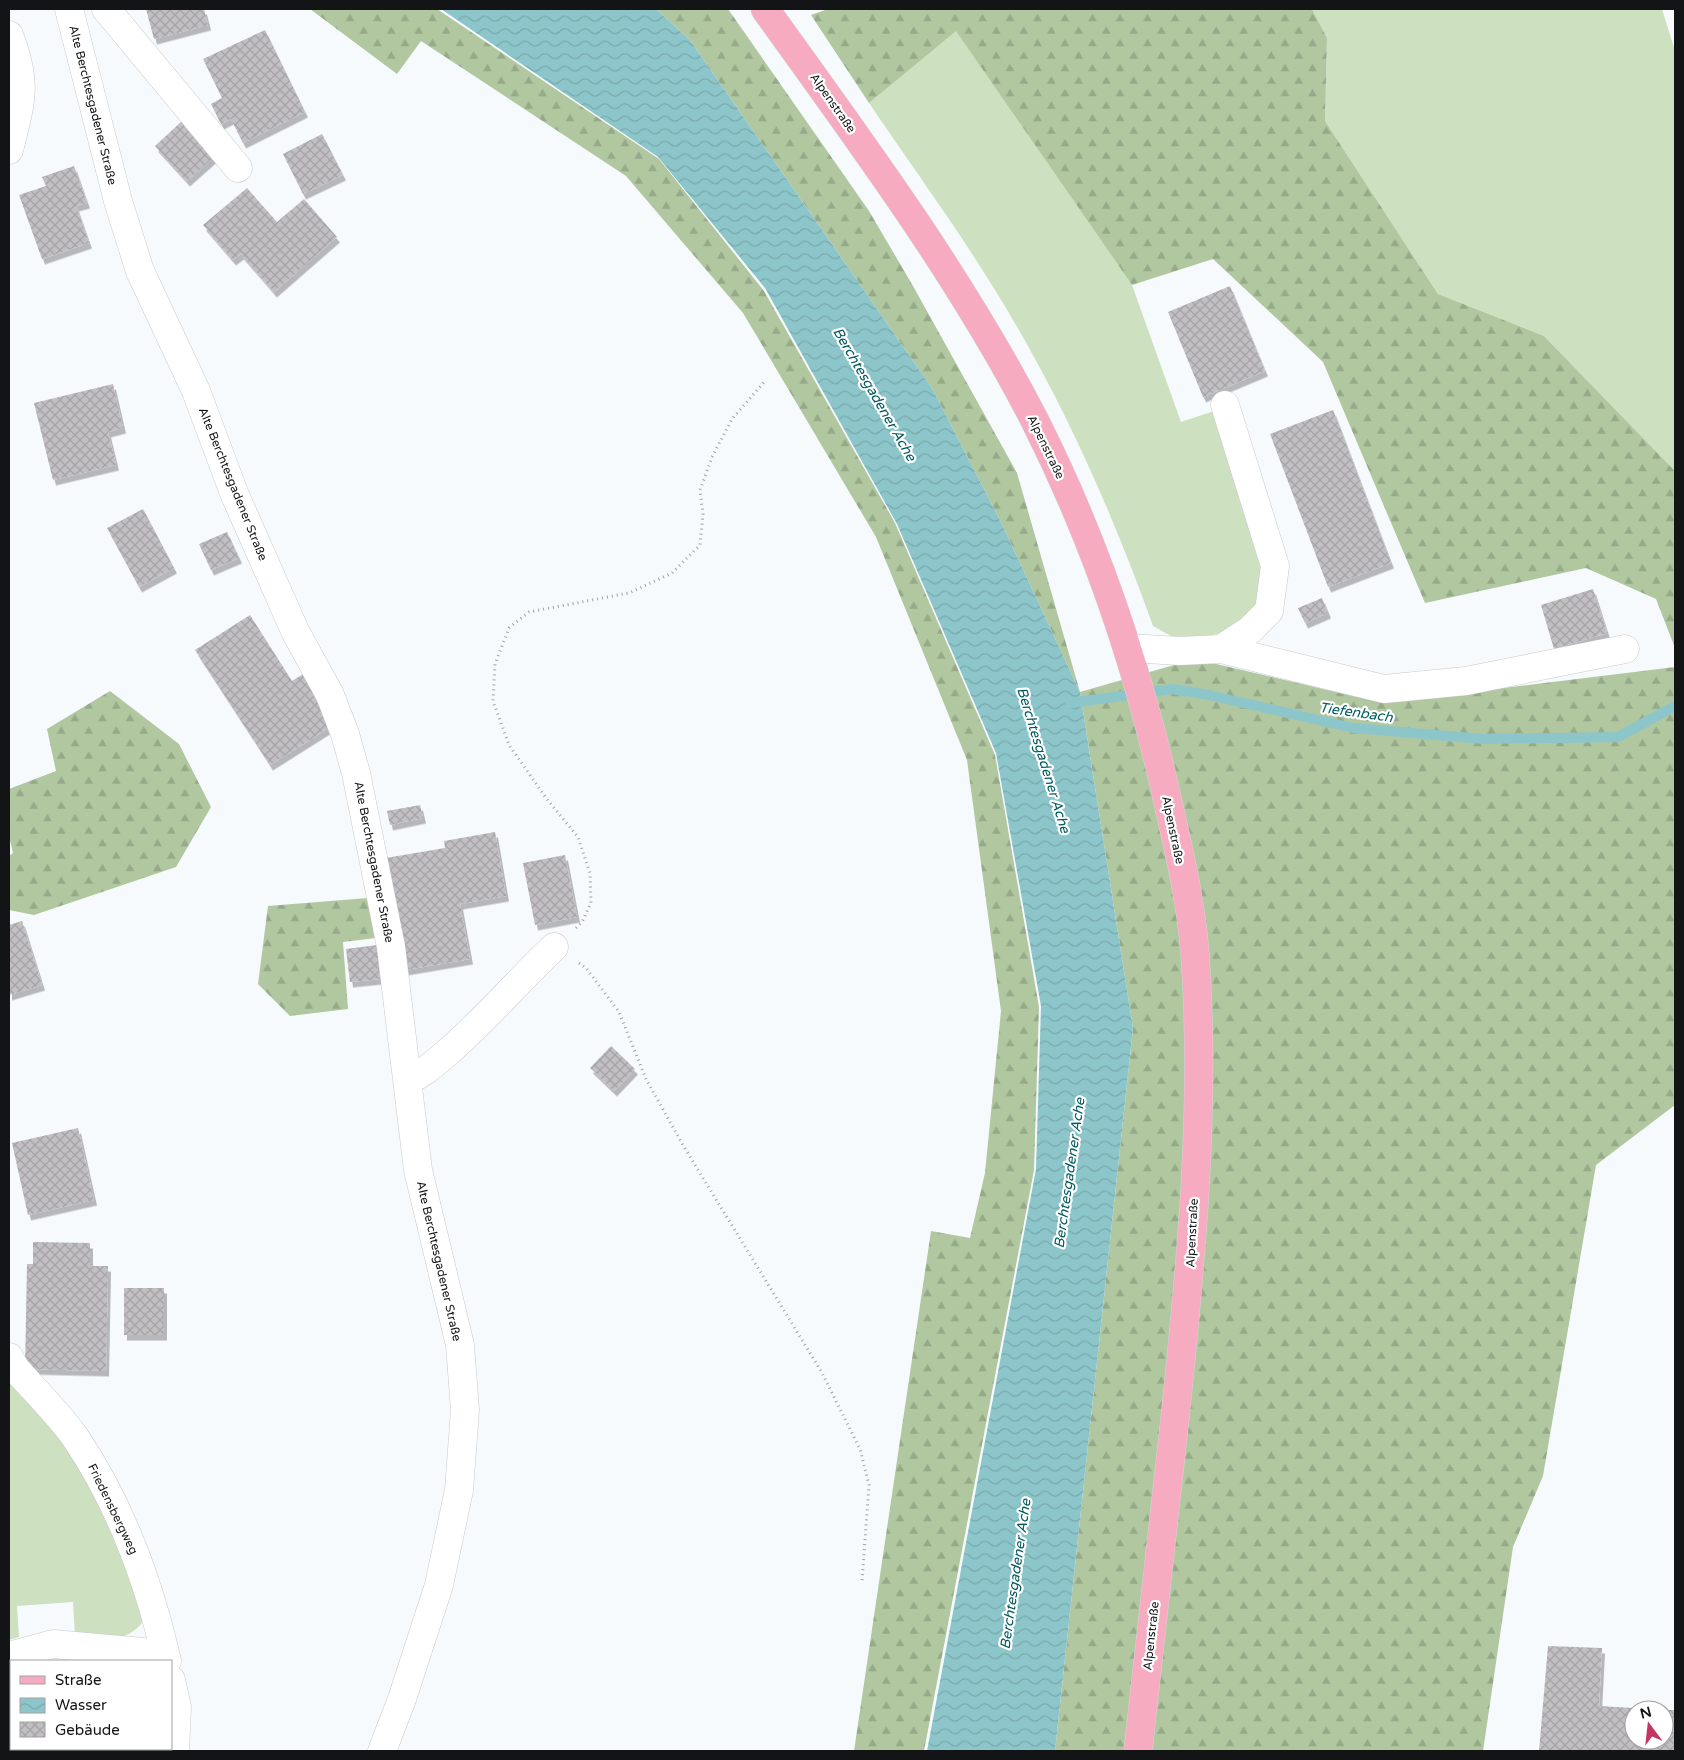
<svg xmlns="http://www.w3.org/2000/svg" width="1684" height="1760" font-family="'Varela Round',sans-serif">
  <defs>
    <pattern id="forest-firs" width="22" height="20" patternUnits="userSpaceOnUse" patternTransform="scale(1.25)"><rect width="22" height="20" fill="#b0c7a0"/><path d="M5 1l3.5 6h-7zM16 11l3.5 6h-7z" fill="#96aa89"/></pattern>
    <pattern id="water-waves" width="16" height="10" patternUnits="userSpaceOnUse" patternTransform="scale(1.25)"><rect width="16" height="10" fill="#8dc6ca"/><path d="M0 5q4-4 8 0t8 0" fill="none" stroke="#79a9ad"/></pattern>
    <pattern id="building-cross-hatch" width="8" height="8" patternUnits="userSpaceOnUse" patternTransform="scale(1.25)"><rect width="8" height="8" fill="#c1bfc2"/><path d="M0 0l8 8M0 8l8-8" fill="none" stroke="#a5a3a6"/></pattern>
    <filter id="shadow"><feDropShadow dx="3" dy="5.5" stdDeviation="0" flood-color="#0004"/></filter>
  </defs>
  <rect width="100%" height="100%" fill="#f7fafd"/>
  <path fill="#cde0c0" d="M1312,9H1662L1675,51V471L1544,336L1438,294L1325,121L1327,38Z
    M956,30L1132,285L1181,422L1214,411L1261,555L1262,589L1253,613L1229,631L1201,638L1171,636L1153,626C1110,506 1058,390 990,282C952,221 909,162 869,103Z
    M9,1375L44,1415L92,1483L141,1597L142,1623C122,1646 103,1637 75,1635L73,1602L17,1606L19,1637L9,1640Z"/>
  <path fill="url(#forest-firs)" d="M310,9H437L659,159L764,291L895,523L995,755L1039,1007L1034,1170L924,1751H854L931,1231L970,1238L985,1173L1001,1011L967,760L876,537L743,313L626,176L421,41L397,74Z
    M656,9H728L869,211L913,286L1017,473L1080,692L1195,659L1357,697L1462,693L1675,667V1105L1596,1165L1543,1476L1513,1547L1483,1751H1055L1133,1028L1080,692L1001,522L932,388L690,40Z
    M828,9H1312L1327,38L1325,121L1438,294L1544,336L1675,471V648L1656,599L1586,568L1425,603L1323,362L1213,259L1132,285L956,31L869,103L811,15Z
    M110,691L179,744L211,807L176,867L34,915L9,910V856L13,853L9,836V789L56,771L47,729Z
    M368,898L376,938L343,942L348,1009L290,1016L258,984L268,906Z"/>
  <path fill="url(#water-waves)" d="M441,9H656L690,40L932,388L1001,522L1080,692L1133,1028L1055,1751H927L1036,1169L1041,1006L996,753L897,524L765,288L658,157Z"/>
  <g fill="none" stroke-linecap="round" stroke-linejoin="round">
    <path stroke="#8dc6ca" stroke-width="10" d="M1070,703L1172,689L1209,695L1353,728L1484,739L1618,737L1675,706"/>
  </g>
  <path fill="url(#building-cross-hatch)" filter="url(#shadow)" d="M146,9H204L208,25L154,39Z
    M265,30L305,112L243,143L231,119L221,124L211,104L222,98L203,59Z
    M182,121L214,157L187,181L155,146Z
    M322,134L343,175L303,194L283,154Z
    M74,166L87,203L76,206L89,243L42,259L19,195L46,186L42,177Z
    M247,188L277,222L304,199L337,237L274,292L241,254L233,260L203,225Z
    M1230,286L1265,371L1203,397L1168,312Z
    M113,384L123,428L108,432L116,465L53,480L34,403Z
    M1333,410L1391,563L1328,587L1270,434Z
    M143,509L174,568L139,587L107,528Z
    M227,532L239,558L211,570L199,544Z
    M1593,589L1607,633L1554,649L1541,605Z
    M1322,598L1328,613L1305,623L1298,608Z
    M250,615L292,681L303,674L335,724L270,765L195,650Z
    M420,805L423,818L390,825L387,811Z
    M495,832L506,896L460,904L470,959L405,970L386,858L445,848L444,841Z
    M565,855L577,917L535,925L523,863Z
    M22,921L42,985L9,995V925Z
    M377,945L380,979L350,982L346,949Z
    M611,1046L635,1069L614,1091L590,1068Z
    M78,1128L94,1200L28,1215L12,1143Z
    M33,1242L90,1243V1266H108L106,1371L25,1369L27,1264H33Z
    M124,1288H164V1335H124Z
    M1548,1646L1602,1648L1599,1706L1634,1708V1740H1664V1710H1675V1751H1539Z
    M9,1690H11V1749H60L61,1751H9Z"/>
  <g fill="none" stroke-linecap="round" stroke-linejoin="round">
    <defs>
      <path id="minor" d="M69,9L118,201L140,271L196,391L234,493L295,631L330,695L345,734L356,773L391,947L418,1170L460,1345L465,1410L459,1490L439,1585L402,1699L382,1751
        M106,9L238,168
        M9,35C28,85 21,101 9,150
        M1128,648L1180,651L1221,649L1384,689L1466,681L1625,649
        M1221,649L1250,630L1269,611L1275,566L1225,405
        M408,1080C424,1074 435,1063 448,1052C486,1019 518,981 554,947
        M9,1357L15,1368C35,1391 58,1413 75,1437C121,1505 149,1582 167,1661
        M9,1656L53,1644L165,1654
        M171,1680L177,1707L175,1751"/>
      <path id="major" d="M765,9C860,141 961,277 1035,421C1094,538 1136,661 1165,789C1177,843 1191,899 1195,954C1206,1108 1191,1264 1175,1418C1163,1529 1150,1640 1138,1751"/>
    </defs>
    <use href="#minor" stroke="#c7c9cd" stroke-width="29"/>
    <use href="#major" stroke="#d5d5d5" stroke-width="29"/>
    <path stroke="#a0a2a5" stroke-width="3" stroke-dasharray="1 4" stroke-linecap="butt" d="M576,928L582,922L591,903L590,873L578,837L546,798L509,745L493,701L495,664L509,628L529,612L629,593L672,573L700,545L703,514L700,490L712,457L732,419L765,381
      M579,963L586,968L619,1012L646,1079L684,1147L821,1371L860,1449L869,1485L862,1581"/>
    <use href="#minor" stroke="#fff" stroke-width="28"/>
    <use href="#major" stroke="#f6abc0" stroke-width="28"/>
  </g>
  <g text-anchor="middle" stroke-width="4.5" stroke-linejoin="round" paint-order="stroke">
    <g font-size="12" fill="#131415" stroke="#fff">
      <text transform="translate(833 103) rotate(55)" y="4">Alpenstraße</text>
      <text transform="translate(93 105) rotate(76)" y="4">Alte Berchtesgadener Straße</text>
      <text transform="translate(1046 447) rotate(64)" y="4">Alpenstraße</text>
      <text transform="translate(233 484) rotate(68)" y="4">Alte Berchtesgadener Straße</text>
      <text transform="translate(1173 830) rotate(78)" y="4">Alpenstraße</text>
      <text transform="translate(374 862) rotate(79)" y="4">Alte Berchtesgadener Straße</text>
      <text transform="translate(1192 1233) rotate(-87)" y="4">Alpenstraße</text>
      <text transform="translate(439 1261) rotate(77)" y="4">Alte Berchtesgadener Straße</text>
      <text transform="translate(113 1509) rotate(64)" y="4">Friedensbergweg</text>
      <text transform="translate(1151 1636) rotate(-84)" y="4">Alpenstraße</text>
    </g>
    <g font-size="14" font-style="italic" fill="#025a5f" stroke="#fff">
      <text transform="translate(875 394) rotate(60)" y="5">Berchtesgadener Ache</text>
      <text transform="translate(1356 712) rotate(8)" y="5">Tiefenbach</text>
      <text transform="translate(1044 760) rotate(73)" y="5">Berchtesgadener Ache</text>
      <text transform="translate(1069 1173) rotate(-82)" y="5">Berchtesgadener Ache</text>
      <text transform="translate(1015 1574) rotate(-82)" y="5">Berchtesgadener Ache</text>
    </g>
  </g>
  <rect width="1684" height="1760" fill="none" stroke="#131415" stroke-width="20"/>
  <rect x="10" y="1660" width="162" height="90" fill="#ffffff" stroke="#a1a1a1"/>
  <rect x="20" y="1676" width="25" height="8" fill="#f6abc0" stroke="#a1a1a1"/>
  <text x="55" y="1685" font-size="15" fill="#131415">Straße</text>
  <rect x="20" y="1698" width="25" height="15" fill="url(#water-waves)" stroke="#a1a1a1"/>
  <text x="55" y="1710" font-size="15" fill="#131415">Wasser</text>
  <rect x="20" y="1722" width="25" height="15" fill="url(#building-cross-hatch)" stroke="#a1a1a1"/>
  <text x="55" y="1735" font-size="15" fill="#131415">Gebäude</text>
  <g transform="translate(1649 1725) rotate(345)"><circle r="24" fill="#ffffff" stroke="#a1a1a1"/>
  <path d="M0-4L9 19L0 12L-9 19Z" fill="#c33663"/>
  <text y="-8" font-size="14" font-weight="bold" text-anchor="middle" fill="#131415">N</text>
  </g>
</svg>
